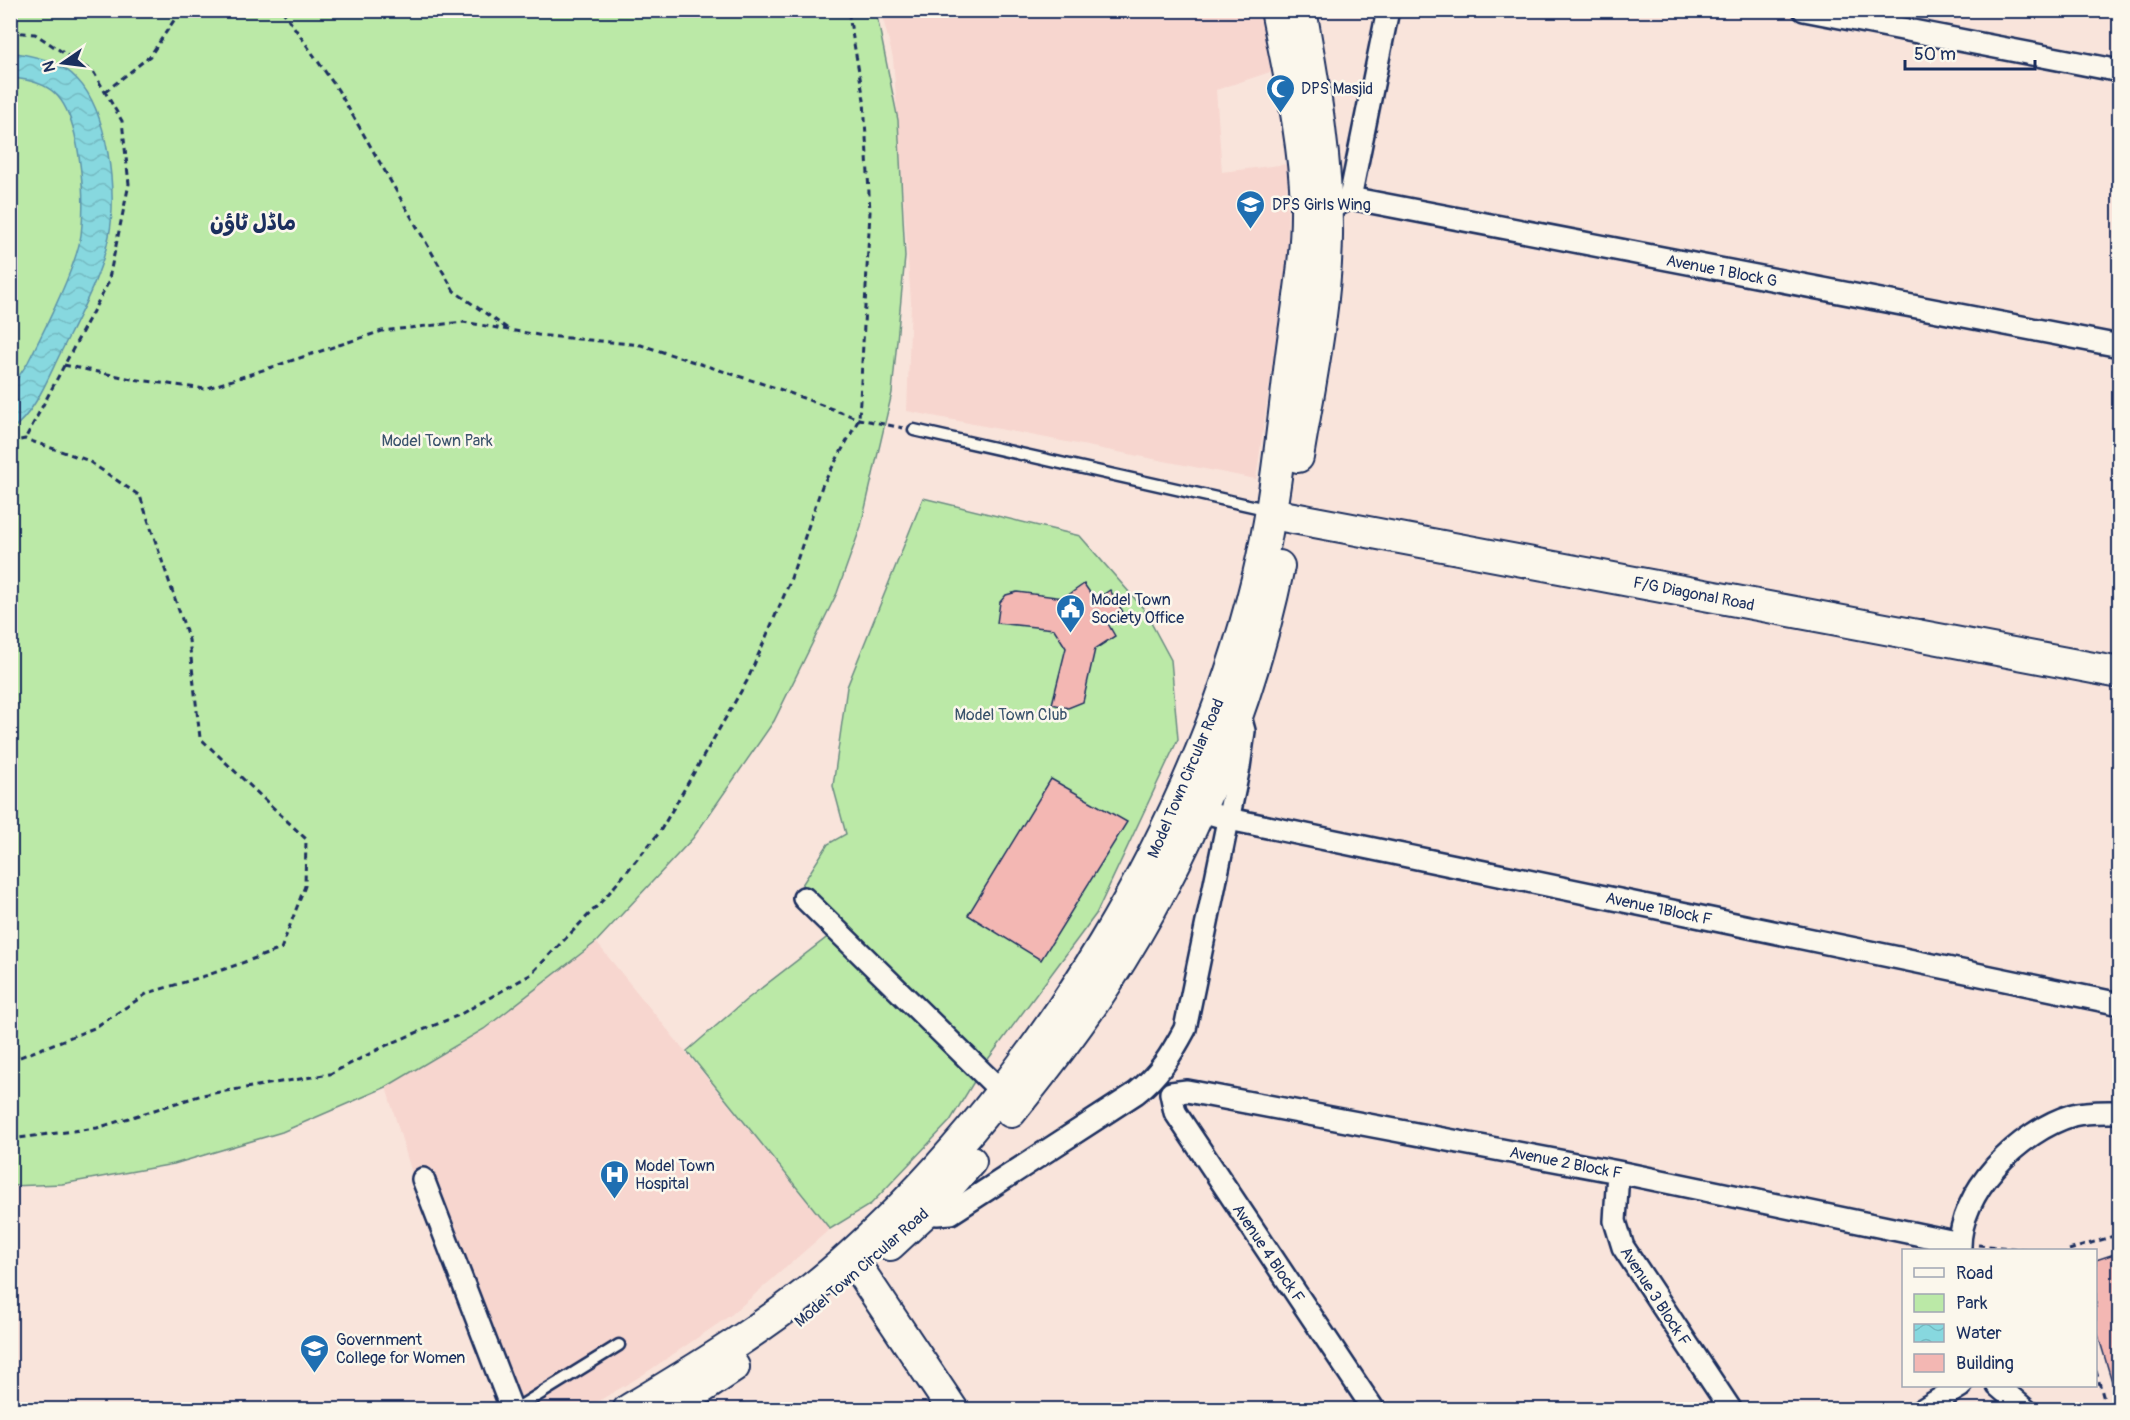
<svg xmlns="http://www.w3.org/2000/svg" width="2130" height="1420" font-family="Pangolin,'Playpen Sans Arabic',sans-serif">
  <defs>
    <pattern id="water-waves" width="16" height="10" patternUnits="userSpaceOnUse" patternTransform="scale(1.5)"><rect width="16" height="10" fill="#87d8df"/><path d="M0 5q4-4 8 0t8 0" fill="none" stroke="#74bac2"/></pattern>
  </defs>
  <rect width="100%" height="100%" fill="#f9e4db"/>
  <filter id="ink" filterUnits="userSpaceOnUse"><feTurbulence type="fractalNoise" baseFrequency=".0167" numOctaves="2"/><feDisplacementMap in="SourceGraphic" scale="12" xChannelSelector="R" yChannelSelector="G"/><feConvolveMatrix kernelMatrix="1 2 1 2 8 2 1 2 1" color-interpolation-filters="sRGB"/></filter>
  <g filter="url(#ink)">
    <path fill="#f7d6cf" d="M881,11H1259L1273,71L1216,90L1222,172L1287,164L1288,255L1256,479L907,411L911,302L893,58Z
      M596,942L830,1229L731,1315L641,1376L585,1409H502L492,1391L411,1170L386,1087L484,1029Z"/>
    <path fill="#bbe9a7" stroke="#6b8c82" stroke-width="1.5" d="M11,11H876L898,120L905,257L892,393L861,526L837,593L774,721L693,838L596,942L484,1029L386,1087L282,1132L174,1164L62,1184L11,1186Z
      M923,498L1080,536L1143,608L1171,660L1178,739L1096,914L986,1062L950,1121L871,1204L830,1229L687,1051L746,1000L839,928L793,899L828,844L846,834L833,786L847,687Z"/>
    <path fill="url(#water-waves)" stroke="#5c94ab" stroke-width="1.5" d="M11,52C34,56 61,61 77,79C108,111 118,194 109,236C101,276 80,314 62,350C48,377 36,412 11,430C10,419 7,399 11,389C15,380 23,371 28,362C44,331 76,268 81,235C85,204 82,166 75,135C66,97 52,81 11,78Z"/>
    <path fill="#f3b7b3" stroke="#1b2f5e" stroke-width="1.5" d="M1084,584L1095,600L1110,590L1123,612L1107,622L1115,636L1095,649L1083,702L1068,708L1052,704L1066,648L1054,629L997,623L1000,602L1006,595L1017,592L1064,598Z
      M1051,779L1127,822L1041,960L968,915Z
      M2120,1252V1394L2116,1395L2096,1328V1260Z"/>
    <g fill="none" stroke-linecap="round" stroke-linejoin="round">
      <defs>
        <path id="lane" d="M914,430L1270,510
          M514,1410L619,1345"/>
        <path id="street" d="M1804,10L2120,71
          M1350,198L1388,10
          M1314,206H1335L1350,198L2120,346
          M1198,810L1229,819L2120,1004
          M804,898L1002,1092
          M1171,1093L1187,1091L1618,1172L1960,1243
          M1171,1093L1175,1112L1374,1410
          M1618,1172L1615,1221L1623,1247L1731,1410
          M423,1179L512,1410
          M932,1206L937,1214L951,1213L1136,1093C1159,1075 1171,1055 1185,1029L1239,767L1244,731L1241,720
          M1960,1250C1958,1192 2019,1131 2073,1115C2087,1111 2105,1112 2120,1112
          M1998,1386L2026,1410
          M1922,1410L1961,1386"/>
        <path id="secondary" d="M1298,457C1310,384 1326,310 1327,236C1328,161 1314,84 1301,10
          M1270,510L1288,517L2120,673
          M1011,1112C1044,1071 1077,1029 1106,984C1187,859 1249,712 1279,566
          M890,1245L932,1206L971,1161
          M850,1256L953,1410
          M628,1410C706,1363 786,1315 852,1254C1041,1082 1198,824 1258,575C1274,509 1281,439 1289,371C1295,318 1307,259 1306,206C1304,140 1289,75 1276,10
          M669,1410L734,1367"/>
      </defs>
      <use href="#lane" stroke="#1b2f5e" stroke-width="15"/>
      <use href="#street" stroke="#1b2f5e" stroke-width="26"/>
      <use href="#secondary" stroke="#1b2f5e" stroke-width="34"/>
      <path stroke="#1b2f5e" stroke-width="3" stroke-dasharray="6 4.5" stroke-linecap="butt" d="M282,10L338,90L454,291L508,329
        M10,32L35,34L94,73L122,121L129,184L108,283L25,439
        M105,92L150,56L181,10
        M64,365L132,379L205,389L382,331L463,322L538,335L641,345L779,389L859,419L903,428
        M10,442L25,439L87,460L140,496L189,640L200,738L306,839L305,886L281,949L208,975L148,993L94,1028L10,1061
        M10,1139L97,1128L202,1095L330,1074L387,1045L459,1015L530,975L604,899L659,833L747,681L789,584L822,486L859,419L870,212L864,100L848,10
        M1978,1245L2030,1250
        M2069,1250L2120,1234
        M2096,1371L2107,1410"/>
      <use href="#lane" stroke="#fbf7ec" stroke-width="10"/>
      <use href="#street" stroke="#fbf7ec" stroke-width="21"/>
      <use href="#secondary" stroke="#fbf7ec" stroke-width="30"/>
    </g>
  </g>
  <defs>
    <symbol id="mosque-pin" viewBox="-11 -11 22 30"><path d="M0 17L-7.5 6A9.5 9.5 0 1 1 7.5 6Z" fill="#1f6fb2" stroke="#fbf7ec"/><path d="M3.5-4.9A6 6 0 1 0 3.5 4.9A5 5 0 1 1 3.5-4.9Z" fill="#fff"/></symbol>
    <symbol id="school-pin" viewBox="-11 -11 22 30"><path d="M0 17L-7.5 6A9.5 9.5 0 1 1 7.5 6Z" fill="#1f6fb2" stroke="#fbf7ec"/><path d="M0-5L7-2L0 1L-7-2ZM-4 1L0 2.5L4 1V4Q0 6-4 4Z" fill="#fff"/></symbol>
    <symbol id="civic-pin" viewBox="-11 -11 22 30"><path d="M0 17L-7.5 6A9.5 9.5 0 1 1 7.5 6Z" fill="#1f6fb2" stroke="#fbf7ec"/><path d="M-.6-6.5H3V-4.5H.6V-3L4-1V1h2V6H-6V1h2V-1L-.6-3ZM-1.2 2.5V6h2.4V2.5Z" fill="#fff"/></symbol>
    <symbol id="hospital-pin" viewBox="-11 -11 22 30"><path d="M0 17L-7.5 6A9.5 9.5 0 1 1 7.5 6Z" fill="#1f6fb2" stroke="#fbf7ec"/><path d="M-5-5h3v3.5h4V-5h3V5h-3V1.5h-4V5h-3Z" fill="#fff"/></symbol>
    <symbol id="university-pin" viewBox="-11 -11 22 30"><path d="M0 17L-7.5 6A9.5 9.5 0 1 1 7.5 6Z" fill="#1f6fb2" stroke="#fbf7ec"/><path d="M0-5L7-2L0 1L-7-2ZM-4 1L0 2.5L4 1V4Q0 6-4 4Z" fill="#fff"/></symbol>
  </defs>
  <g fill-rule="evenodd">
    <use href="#mosque-pin" x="1264" y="72" width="33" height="45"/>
    <use href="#school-pin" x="1234" y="188" width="33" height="45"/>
    <use href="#civic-pin" x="1054" y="592" width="33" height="45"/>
    <use href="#hospital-pin" x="598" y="1158" width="33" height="45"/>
    <use href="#university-pin" x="298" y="1332" width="33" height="45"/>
  </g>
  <g text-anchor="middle" stroke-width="5" stroke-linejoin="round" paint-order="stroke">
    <g font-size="16" fill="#1b2f5e" stroke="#fbf7ec" text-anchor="start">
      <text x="1301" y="94">DPS Masjid</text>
      <text x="1272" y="210">DPS Girls Wing</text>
      <text x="1091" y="605">Model Town<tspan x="1091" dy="18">Society Office</tspan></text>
      <text x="635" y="1171">Model Town<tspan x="635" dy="18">Hospital</tspan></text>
      <text x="336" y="1345">Government<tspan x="336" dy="18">College for Women</tspan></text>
    </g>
    <g font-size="16" fill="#1b2f5e" stroke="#fbf7ec">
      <text transform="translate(1722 270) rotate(11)" y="6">Avenue 1 Block G</text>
      <text transform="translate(1694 593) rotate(11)" y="6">F/G Diagonal Road</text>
      <text transform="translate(1185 778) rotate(-67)" y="6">Model Town Circular Road</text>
      <text transform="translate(1659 908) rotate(12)" y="6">Avenue 1Block F</text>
      <text transform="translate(1566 1162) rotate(11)" y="6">Avenue 2 Block F</text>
      <text transform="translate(1269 1253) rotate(56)" y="6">Avenue 4 Block F</text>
      <text transform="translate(861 1267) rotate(-41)" y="6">Model Town Circular Road</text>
      <text transform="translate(1656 1296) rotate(57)" y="6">Avenue 3 Block F</text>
    </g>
    <g font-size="16" fill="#3b546d" stroke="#fbf7ec">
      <text x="437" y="446">Model Town Park</text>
      <text x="1011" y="720">Model Town Club</text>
    </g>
    <g font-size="22" font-weight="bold" fill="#1b2f5e" stroke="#fbf7ec">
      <text x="253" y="230">ماڈل ٹاؤن</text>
    </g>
  </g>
  <rect width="2130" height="1420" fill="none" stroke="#fbf7ec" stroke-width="36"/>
  <rect x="18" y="18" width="2094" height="1384" fill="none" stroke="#1b2f5e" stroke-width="2" filter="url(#ink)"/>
  <rect x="1902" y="1249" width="195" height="138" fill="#fbf7ec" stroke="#a1a7b3" stroke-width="1.5"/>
  <rect x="1914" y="1268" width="30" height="9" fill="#fbf7ec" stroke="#a1a7b3" stroke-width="1.5"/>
  <text x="1956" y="1279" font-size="18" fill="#1b2f5e">Road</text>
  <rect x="1914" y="1294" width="30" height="18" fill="#bbe9a7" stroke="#a1a7b3" stroke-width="1.5"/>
  <text x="1956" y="1309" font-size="18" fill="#1b2f5e">Park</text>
  <rect x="1914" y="1324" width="30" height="18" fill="url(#water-waves)" stroke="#a1a7b3" stroke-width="1.5"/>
  <text x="1956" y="1339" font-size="18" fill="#1b2f5e">Water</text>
  <rect x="1914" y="1354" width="30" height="18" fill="#f3b7b3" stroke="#a1a7b3" stroke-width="1.5"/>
  <text x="1956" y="1369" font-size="18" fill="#1b2f5e">Building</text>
  <g transform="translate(63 63) rotate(256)" stroke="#fbf7ec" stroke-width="4.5" paint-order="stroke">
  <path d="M0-4.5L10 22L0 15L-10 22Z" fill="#1b2f5e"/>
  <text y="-9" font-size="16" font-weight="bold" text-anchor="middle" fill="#1b2f5e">N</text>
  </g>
  <path d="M1905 60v9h130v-9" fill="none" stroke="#1b2f5e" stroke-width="3"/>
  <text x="1914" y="60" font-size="18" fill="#1b2f5e" stroke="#fbf7ec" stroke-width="4.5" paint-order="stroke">50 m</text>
</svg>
